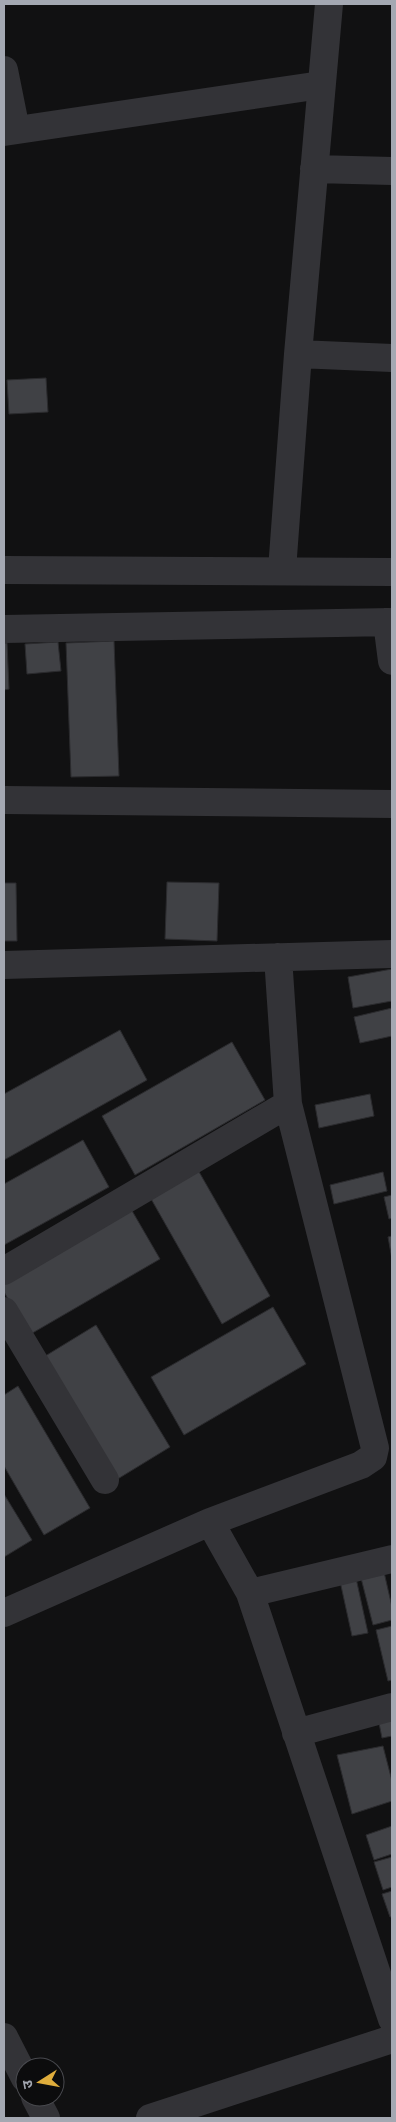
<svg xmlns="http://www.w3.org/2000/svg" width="396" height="2122" font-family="'Public Sans','Noto Sans Devanagari',sans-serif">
  <rect width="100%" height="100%" fill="#111112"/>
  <path fill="#404145" stroke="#2b2b2e" d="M46,378L48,412L9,414L7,380Z
    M114,641L119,776L71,777L66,643Z
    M58,642L61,671L27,674L25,644Z
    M4,643H7L9,689L4,690Z
    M167,882L219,883L217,941L165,939Z
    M4,883H16L17,941H4Z
    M392,969V1001L353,1008L348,977Z
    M392,1008V1036L360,1043L354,1017Z
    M120,1030L147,1080L4,1160V1094Z
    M232,1042L265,1100L135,1175L102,1116Z
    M370,1094L374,1116L319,1128L315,1105Z
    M83,1140L109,1187L4,1245V1184Z
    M198,1170L270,1296L222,1324L150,1197Z
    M383,1172L387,1191L334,1204L330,1185Z
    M392,1195V1218L389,1219L384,1197Z
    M131,1209L160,1259L29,1335L4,1292V1283Z
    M392,1236V1259L388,1237Z
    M273,1307L306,1364L184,1435L151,1377Z
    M96,1325L170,1447L116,1480L42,1358Z
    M18,1386L90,1508L44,1535L4,1466V1395Z
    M4,1494L32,1540L4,1557Z
    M384,1572L392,1607V1620L373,1625L361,1578Z
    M356,1578L368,1633L352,1636L340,1581Z
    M392,1626V1680L388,1681L376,1630Z
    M392,1708V1736L382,1738L377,1713Z
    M383,1746L392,1781V1801L352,1814L337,1755Z
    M392,1826V1854L374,1860L366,1835Z
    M392,1857V1887L383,1890L374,1862Z
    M392,1891V1917H390L382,1894Z"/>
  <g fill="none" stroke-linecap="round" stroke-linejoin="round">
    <path stroke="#333337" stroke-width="28" d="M4,70L16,130
      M4,132L321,85
      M314,169L392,171
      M298,354L392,358
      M4,570L392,572
      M282,570L298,354L329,4
      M387,622L392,661
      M4,629L392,622
      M4,800L392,804
      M4,965L392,954
      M4,1271L288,1104
      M4,1311L105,1480
      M210,1522L250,1593
      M392,1559L250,1593L392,2019
      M4,1613L210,1522L361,1465L373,1457L375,1448L288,1104L278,957
      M296,1733L392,1707
      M4,2037L25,2078
      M35,2097L46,2118
      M150,2118L392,2039"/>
  </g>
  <rect width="396" height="2122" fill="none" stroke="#a4a8b2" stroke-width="10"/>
  <g transform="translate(40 2082) rotate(259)"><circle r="24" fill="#0c0c0d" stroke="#494a4f"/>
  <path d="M0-4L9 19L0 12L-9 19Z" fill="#dfad3c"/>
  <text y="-8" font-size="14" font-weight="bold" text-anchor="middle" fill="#a4a8b2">उ</text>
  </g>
</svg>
